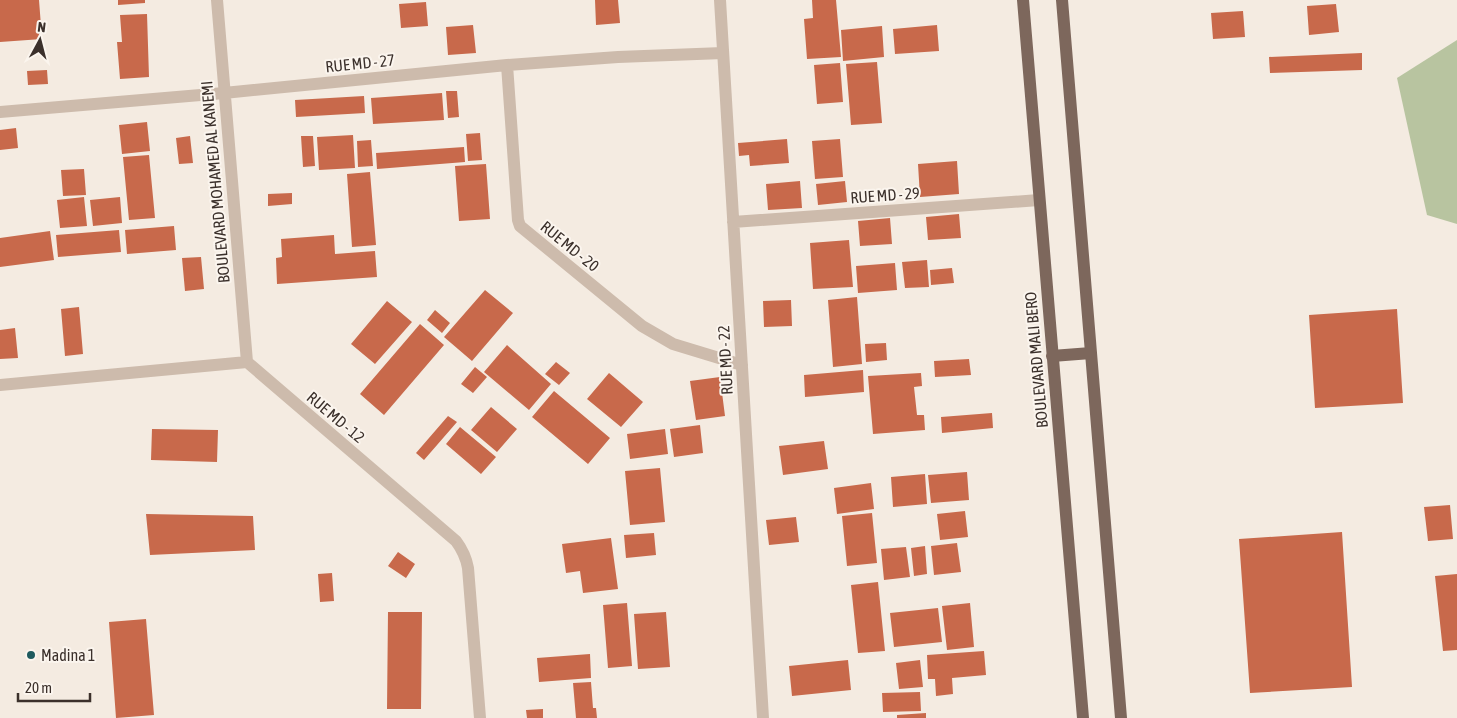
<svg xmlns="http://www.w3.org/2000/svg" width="1457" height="718" font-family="'Asap Condensed',sans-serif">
  <rect width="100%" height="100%" fill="#f4ebe1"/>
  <path fill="#b8c4a0" d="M1457,40V224L1427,215L1397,78Z"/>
  <path fill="#c8694b" d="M0,0H39L42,39L0,42Z
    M118,0H145V3L118,5Z
    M595,0H618L620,23L596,25Z
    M812,0H836L841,57L807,59L804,19L813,18Z
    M426,2L428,26L401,28L399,4Z
    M1336,4L1339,32L1309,35L1307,6Z
    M1243,11L1245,37L1213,39L1211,13Z
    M147,14L149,77L120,79L117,42H122L120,15Z
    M473,25L476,53L448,55L446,27Z
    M937,25L939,51L895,54L893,29Z
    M882,26L884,57L843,61L841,30Z
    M1362,53V70L1270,73L1269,57Z
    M877,62L882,123L851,125L846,64Z
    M840,63L843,102L817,104L814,65Z
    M47,70L48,84L28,85L27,71Z
    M446,91H457L459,117L448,118Z
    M442,93L444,120L373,124L371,98Z
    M364,96L365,113L296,117L295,100Z
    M147,122L150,151L122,154L119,125Z
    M16,128L18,148L0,150V130Z
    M480,133L482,160L468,161L466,134Z
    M353,135L355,168L319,170L317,137Z
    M190,136L193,163L179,164L176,138Z
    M301,136H313L315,166L303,167Z
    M787,139L789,163L750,166L749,155L739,156L738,143Z
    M840,139L843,177L815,179L812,141Z
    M371,140L373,166L358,167L357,141Z
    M464,147L465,162L377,169L376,153Z
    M149,155L155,218L129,220L123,157Z
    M957,161L959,194L920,197L918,164Z
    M486,164L490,219L459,221L455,166Z
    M84,169L86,195L63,196L61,170Z
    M370,172L376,245L352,247L347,174Z
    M800,181L802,208L768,210L766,184Z
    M845,181L847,202L818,205L816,184Z
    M292,193V204L268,206V194Z
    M84,197L87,226L60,228L57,200Z
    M120,197L122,223L93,226L90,200Z
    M959,214L961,238L928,240L926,217Z
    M890,218L892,244L860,246L858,221Z
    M174,226L176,250L127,254L125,230Z
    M119,230L121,252L58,257L56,235Z
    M50,231L54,260L0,267V238Z
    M334,235L335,254L375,251L377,277L277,284L276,258L282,257L281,239Z
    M849,240L853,287L813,289L810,243Z
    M201,257L204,289L185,291L182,258Z
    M927,260L929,287L905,288L902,262Z
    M895,263L897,290L858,293L856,266Z
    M952,268L954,283L931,285L930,270Z
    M485,290L513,313L472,361L444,337Z
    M857,297L862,364L833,367L828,300Z
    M791,300L792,326L764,327L763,301Z
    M387,301L412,322L375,364L351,344Z
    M79,307L83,354L65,356L61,309Z
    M1397,309L1403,403L1315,408L1309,315Z
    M435,310L450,323L442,333L427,320Z
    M420,324L444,345L384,415L360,394Z
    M15,328L18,358L0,359V330Z
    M886,343L887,360L866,362L865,344Z
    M507,345L551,384L529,410L484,372Z
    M969,359L971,375L935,377L934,361Z
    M556,362L570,373L559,385L545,374Z
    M475,367L487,377L473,393L461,384Z
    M863,370L864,392L805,397L804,375Z
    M609,373L643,402L621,427L587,399Z
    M921,373L922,386L914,387L917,415H924L925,430L873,434L868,376Z
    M720,377L725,416L696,420L690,381Z
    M554,391L610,438L588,464L532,417Z
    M491,407L517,429L497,452L471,430Z
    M992,413L993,428L942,433L941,417Z
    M448,416L457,422L424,460L416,453Z
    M700,425L703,453L674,457L670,429Z
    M460,427L496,457L481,474L446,444Z
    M152,429L218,430L217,462L151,460Z
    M665,429L668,454L630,459L627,434Z
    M824,441L828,469L783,475L779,446Z
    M660,468L665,522L630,525L625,471Z
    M967,472L969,500L931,503L928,475Z
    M925,474L927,504L893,507L891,477Z
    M871,483L874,509L837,514L834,488Z
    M1450,505L1453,539L1428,541L1424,507Z
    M965,511L968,537L940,540L937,514Z
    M872,513L877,563L847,566L842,516Z
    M146,514L253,516L255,550L150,555Z
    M796,517L799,542L769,545L766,520Z
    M1342,532L1352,687L1250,693L1239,539Z
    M654,533L656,555L626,558L624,535Z
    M611,538L618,589L583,593L580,571L566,573L562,544Z
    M957,543L961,572L934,575L931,546Z
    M925,546L927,574L914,576L911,548Z
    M906,547L910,577L884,580L881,549Z
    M398,552L415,564L406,578L388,566Z
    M332,573L334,601L320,602L318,574Z
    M1457,574V650L1443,651L1435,576Z
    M878,582L885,651L858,653L851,585Z
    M627,603L632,666L608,668L603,605Z
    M970,603L974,647L947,650L942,606Z
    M938,608L942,642L894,647L890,613Z
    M388,612H422L421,709H387Z
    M666,612L670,667L638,669L634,614Z
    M146,619L154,715L116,718L109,622Z
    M984,651L986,675L952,678L953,694L936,696L935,679H928L927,655Z
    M590,654L591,678L539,682L537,658Z
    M848,660L851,690L792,696L789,666Z
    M920,660L923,687L899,689L896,663Z
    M591,682L593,708H596L597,718H576L573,683Z
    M920,692L921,711L883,712L882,693Z
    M543,709V718H527L526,710Z
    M926,713V718H897V715Z"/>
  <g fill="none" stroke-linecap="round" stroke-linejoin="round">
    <path stroke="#cdbbac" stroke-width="12" d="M217,0L247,362
      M720,0L763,718
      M507,65L518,220L520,226L642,326L673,344L742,365
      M0,112L224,93L507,65L618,57L723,53
      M733,222L1039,200
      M0,385L247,362L456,541C462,549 466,557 468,568L480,718"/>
    <path stroke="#7d675c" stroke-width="12" d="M1023,0L1083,718
      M1062,0L1121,718
      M1052,356L1091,353"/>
  </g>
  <circle fill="#1f5a5e" stroke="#fbf5ee" stroke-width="2" cx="31" cy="655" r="5"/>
  <g text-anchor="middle" stroke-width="4" stroke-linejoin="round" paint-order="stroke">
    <g font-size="16" fill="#3b302b" stroke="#fbf5ee">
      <text transform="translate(360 63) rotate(-6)" y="6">RUE MD - 27</text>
      <text transform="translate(215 182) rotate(-95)" y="6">BOULEVARD MOHAMED AL KANEMI</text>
      <text transform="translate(885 195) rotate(-4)" y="6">RUE MD - 29</text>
      <text transform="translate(570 246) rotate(39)" y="6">RUE MD - 20</text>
      <text transform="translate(725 360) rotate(-93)" y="6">RUE MD - 22</text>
      <text transform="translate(1036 360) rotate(-95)" y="6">BOULEVARD MALI BERO</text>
      <text transform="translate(336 417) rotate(40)" y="6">RUE MD - 12</text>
    </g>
    <g font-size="16" fill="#3b302b" stroke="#fbf5ee" text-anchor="start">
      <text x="41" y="661">Madina 1</text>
    </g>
  </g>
  <g transform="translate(40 40) rotate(7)" stroke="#fbf5ee" stroke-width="4" paint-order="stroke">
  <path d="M0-4L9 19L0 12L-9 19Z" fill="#3b302b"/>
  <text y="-8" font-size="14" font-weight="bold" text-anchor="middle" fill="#3b302b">N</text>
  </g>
  <path d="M18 693v8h72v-8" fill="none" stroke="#3b302b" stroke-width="2.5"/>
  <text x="25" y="693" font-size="15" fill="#3b302b" stroke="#fbf5ee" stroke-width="4" paint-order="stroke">20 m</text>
</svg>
